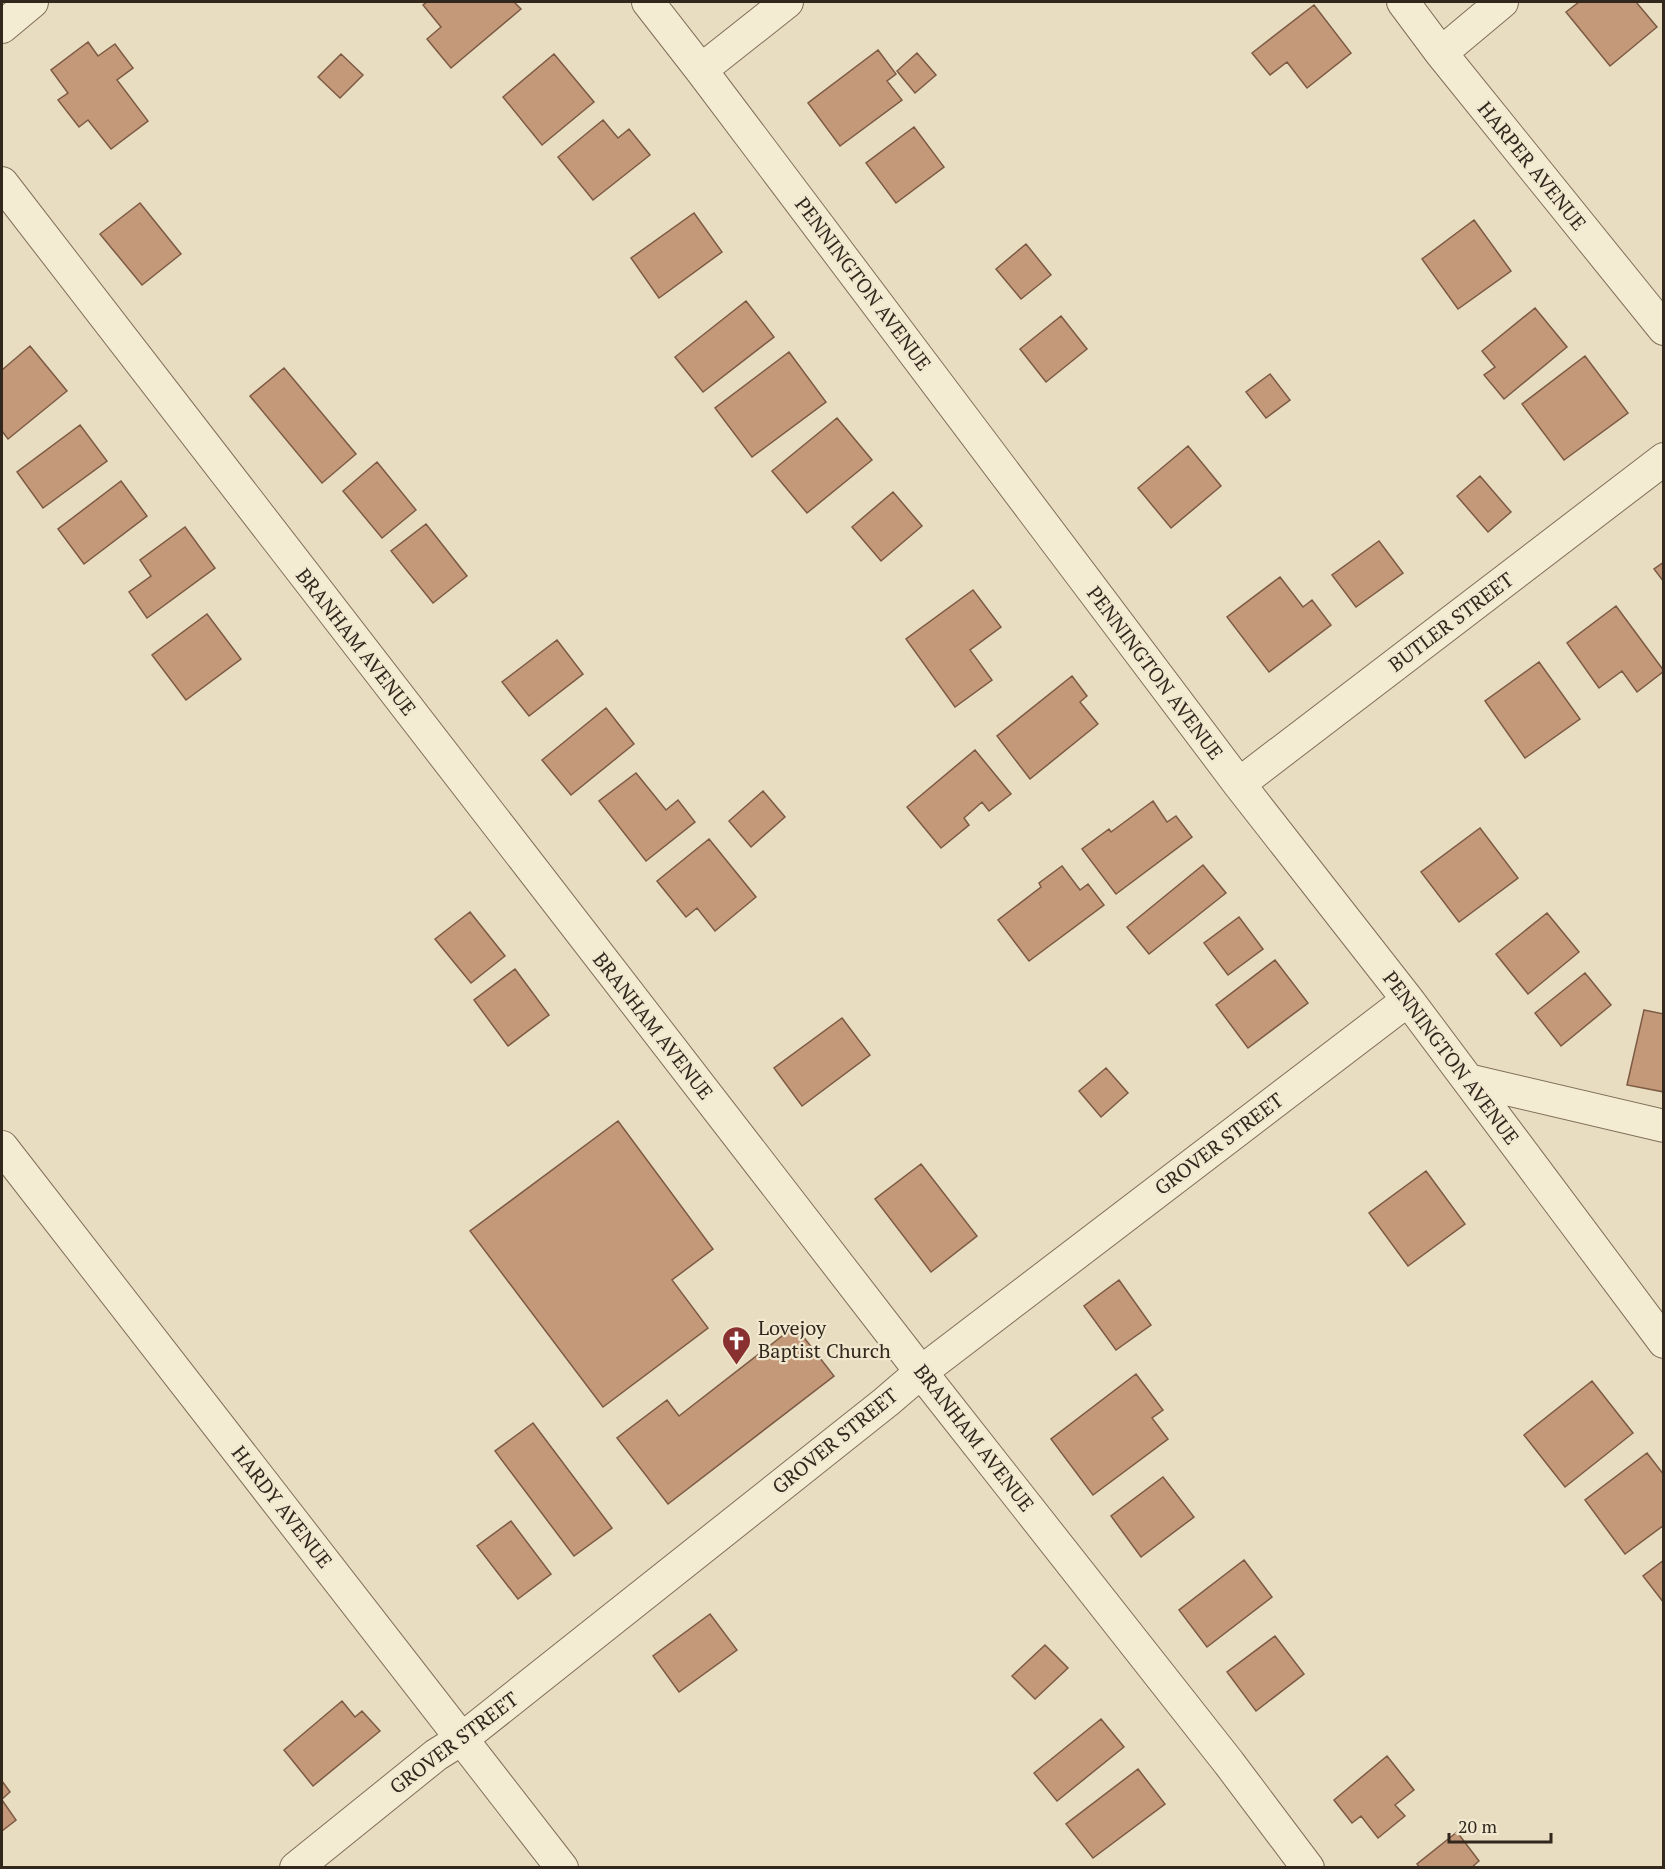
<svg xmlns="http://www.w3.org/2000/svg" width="1665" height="1869" font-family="'PT Serif',serif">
  <rect width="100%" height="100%" fill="#e8ddc1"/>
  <path fill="#c3997a" stroke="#7d5a43" stroke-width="1.5" d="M427,2H514L521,9L451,68L427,39L441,27L423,5Z
    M1579,2H1636L1657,27L1610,66L1566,12Z
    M1314,5L1351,53L1307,88L1287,62L1270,75L1252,53Z
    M88,42L98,56L115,44L133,68L117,80L148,121L111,149L88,120L79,127L58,100L68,93L51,70Z
    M878,50L896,74L887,81L902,100L840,146L808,103Z
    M917,53L936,75L915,93L897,71Z
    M341,54L363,75L340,98L318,77Z
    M554,54L594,102L542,145L503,97Z
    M603,120L618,138L629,129L650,155L593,200L558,157Z
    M914,127L944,167L896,203L866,163Z
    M140,203L181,254L142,285L100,234Z
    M694,213L722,252L659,298L631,258Z
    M1474,220L1511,271L1458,309L1422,259Z
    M1026,244L1051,275L1021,299L996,269Z
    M746,301L774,337L703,392L675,357Z
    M1535,308L1567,347L1504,399L1484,375L1495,367L1482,351Z
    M1061,316L1087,349L1046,382L1020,349Z
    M30,346L67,391L8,439L2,431V370Z
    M789,352L826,402L752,457L715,408Z
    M1585,356L1628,413L1564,460L1522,404Z
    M284,368L356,454L322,483L250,396Z
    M1270,374L1290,400L1266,418L1246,392Z
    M837,418L872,460L807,513L772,471Z
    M80,425L107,461L43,508L17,472Z
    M1188,446L1221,486L1171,528L1138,488Z
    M377,462L416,510L382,538L343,491Z
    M1480,476L1511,512L1488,532L1457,496Z
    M121,481L147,516L84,564L58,529Z
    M893,492L922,526L881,561L852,527Z
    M426,524L467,576L433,603L391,551Z
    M185,527L215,568L147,618L129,592L151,576L140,560Z
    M1379,541L1403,573L1356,607L1332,575Z
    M1664,562V582L1654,569Z
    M1280,577L1303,607L1312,600L1331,625L1269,672L1227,617Z
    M973,590L1001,627L970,650L992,680L955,707L906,639Z
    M1616,606L1664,671L1637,692L1622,671L1599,688L1567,643Z
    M207,614L241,659L186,700L152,655Z
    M557,640L583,674L529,716L502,682Z
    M1539,662L1580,719L1525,758L1485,701Z
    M1072,676L1087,696L1080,702L1098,724L1030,779L997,736Z
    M606,708L634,744L571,795L542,760Z
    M975,750L1011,794L989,811L982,802L964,818L969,825L941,848L907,807Z
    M636,773L666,810L678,800L695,822L646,861L599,801Z
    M763,791L785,817L751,847L729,821Z
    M1153,801L1167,822L1176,816L1192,837L1116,894L1082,849L1109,829L1111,832Z
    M1480,828L1518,878L1459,922L1421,872Z
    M709,839L756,897L715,931L697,908L686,917L657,881Z
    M1203,865L1226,893L1149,954L1127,927Z
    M1062,866L1080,890L1088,884L1104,905L1029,961L998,920L1041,887L1039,883Z
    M470,912L505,956L471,983L435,939Z
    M1547,913L1579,952L1528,994L1496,954Z
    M1239,917L1263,949L1228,975L1204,943Z
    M1275,960L1308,1003L1248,1048L1216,1005Z
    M515,969L549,1015L508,1046L474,1000Z
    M1585,973L1611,1005L1561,1046L1535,1013Z
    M1644,1010L1664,1014V1092L1627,1085Z
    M842,1018L870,1055L802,1106L774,1068Z
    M1106,1068L1128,1093L1101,1117L1079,1091Z
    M618,1121L713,1249L672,1280L708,1328L603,1407L470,1231Z
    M921,1164L977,1236L931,1272L875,1199Z
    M1426,1171L1465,1224L1408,1266L1369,1213Z
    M1119,1280L1151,1325L1116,1350L1084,1306Z
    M795,1326L834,1376L668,1504L617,1438L667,1400L679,1416Z
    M1136,1374L1163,1410L1152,1418L1168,1439L1093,1495L1051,1439Z
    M1592,1381L1633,1433L1565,1487L1524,1435Z
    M533,1423L612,1528L574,1556L495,1451Z
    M1647,1453L1664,1475V1525L1625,1554L1585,1500Z
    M1163,1477L1194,1517L1141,1557L1111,1516Z
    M511,1521L551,1574L518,1599L477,1546Z
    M1244,1560L1272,1597L1207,1647L1179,1610Z
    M1664,1560V1603L1643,1576Z
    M710,1614L737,1650L679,1692L653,1656Z
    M1275,1636L1304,1674L1256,1711L1227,1672Z
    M1045,1645L1068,1668L1035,1699L1012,1676Z
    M342,1701L355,1717L362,1711L380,1731L313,1786L284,1750Z
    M1101,1719L1124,1747L1057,1801L1034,1773Z
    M1387,1756L1414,1790L1395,1805L1405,1816L1378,1838L1361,1816L1352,1823L1334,1800Z
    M1138,1769L1165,1804L1093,1858L1066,1824Z
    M2,1781L10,1792L2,1799Z
    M2,1800L16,1820L2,1831Z
    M1457,1832L1479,1861L1471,1868H1420L1417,1864Z"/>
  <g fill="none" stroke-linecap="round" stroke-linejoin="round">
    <defs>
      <path id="minor" d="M648,2L701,70L1239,784L1408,1000L1664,1342
        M1403,2L1441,53L1664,329
        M2,27L32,2
        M1441,53L1502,2
        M701,70L787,2
        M2,183L921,1372L1229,1763L1308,1868
        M1239,784L1664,459
        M1468,1080L1664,1126
        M2,1147L562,1868
        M296,1868L436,1755L463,1738L886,1402L921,1372L1408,1000"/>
    </defs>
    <use href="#minor" stroke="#806f5a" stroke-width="34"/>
    <use href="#minor" stroke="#f4ebd3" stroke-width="32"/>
  </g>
  <defs>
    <symbol id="church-pin" viewBox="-11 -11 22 30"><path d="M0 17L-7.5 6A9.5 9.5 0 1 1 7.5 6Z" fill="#893130" stroke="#f1e8cf"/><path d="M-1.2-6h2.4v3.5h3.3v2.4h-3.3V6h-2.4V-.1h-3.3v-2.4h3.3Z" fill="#fff"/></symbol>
  </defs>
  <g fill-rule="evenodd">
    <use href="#church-pin" x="720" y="1324" width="33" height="45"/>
  </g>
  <g text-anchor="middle" stroke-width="4.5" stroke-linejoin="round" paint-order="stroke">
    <g font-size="20" fill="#31271d" stroke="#f1e8cf">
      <text transform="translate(1532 166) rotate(51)" y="7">HARPER AVENUE</text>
      <text transform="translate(863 284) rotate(53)" y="7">PENNINGTON AVENUE</text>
      <text transform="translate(1451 622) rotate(-37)" y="7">BUTLER STREET</text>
      <text transform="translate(356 642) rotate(52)" y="7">BRANHAM AVENUE</text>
      <text transform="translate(1155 673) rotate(53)" y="7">PENNINGTON AVENUE</text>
      <text transform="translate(653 1026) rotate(52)" y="7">BRANHAM AVENUE</text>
      <text transform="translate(1451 1058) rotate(53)" y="7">PENNINGTON AVENUE</text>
      <text transform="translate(1219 1144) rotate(-37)" y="7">GROVER STREET</text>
      <text transform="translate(974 1438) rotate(52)" y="7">BRANHAM AVENUE</text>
      <text transform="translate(835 1441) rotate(-39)" y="7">GROVER STREET</text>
      <text transform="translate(282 1507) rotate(52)" y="7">HARDY AVENUE</text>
      <text transform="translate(454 1743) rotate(-37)" y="7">GROVER STREET</text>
    </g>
    <g font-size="20" fill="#31271d" stroke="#f1e8cf" text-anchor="start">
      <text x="758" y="1335">Lovejoy<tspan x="758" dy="23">Baptist Church</tspan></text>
    </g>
  </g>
  <rect width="1665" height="1869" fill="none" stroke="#31271d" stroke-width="6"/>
  <path d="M1449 1833v9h102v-9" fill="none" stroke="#31271d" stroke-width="3"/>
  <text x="1458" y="1833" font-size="18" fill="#31271d" stroke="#f1e8cf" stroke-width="4.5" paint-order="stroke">20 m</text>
</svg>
